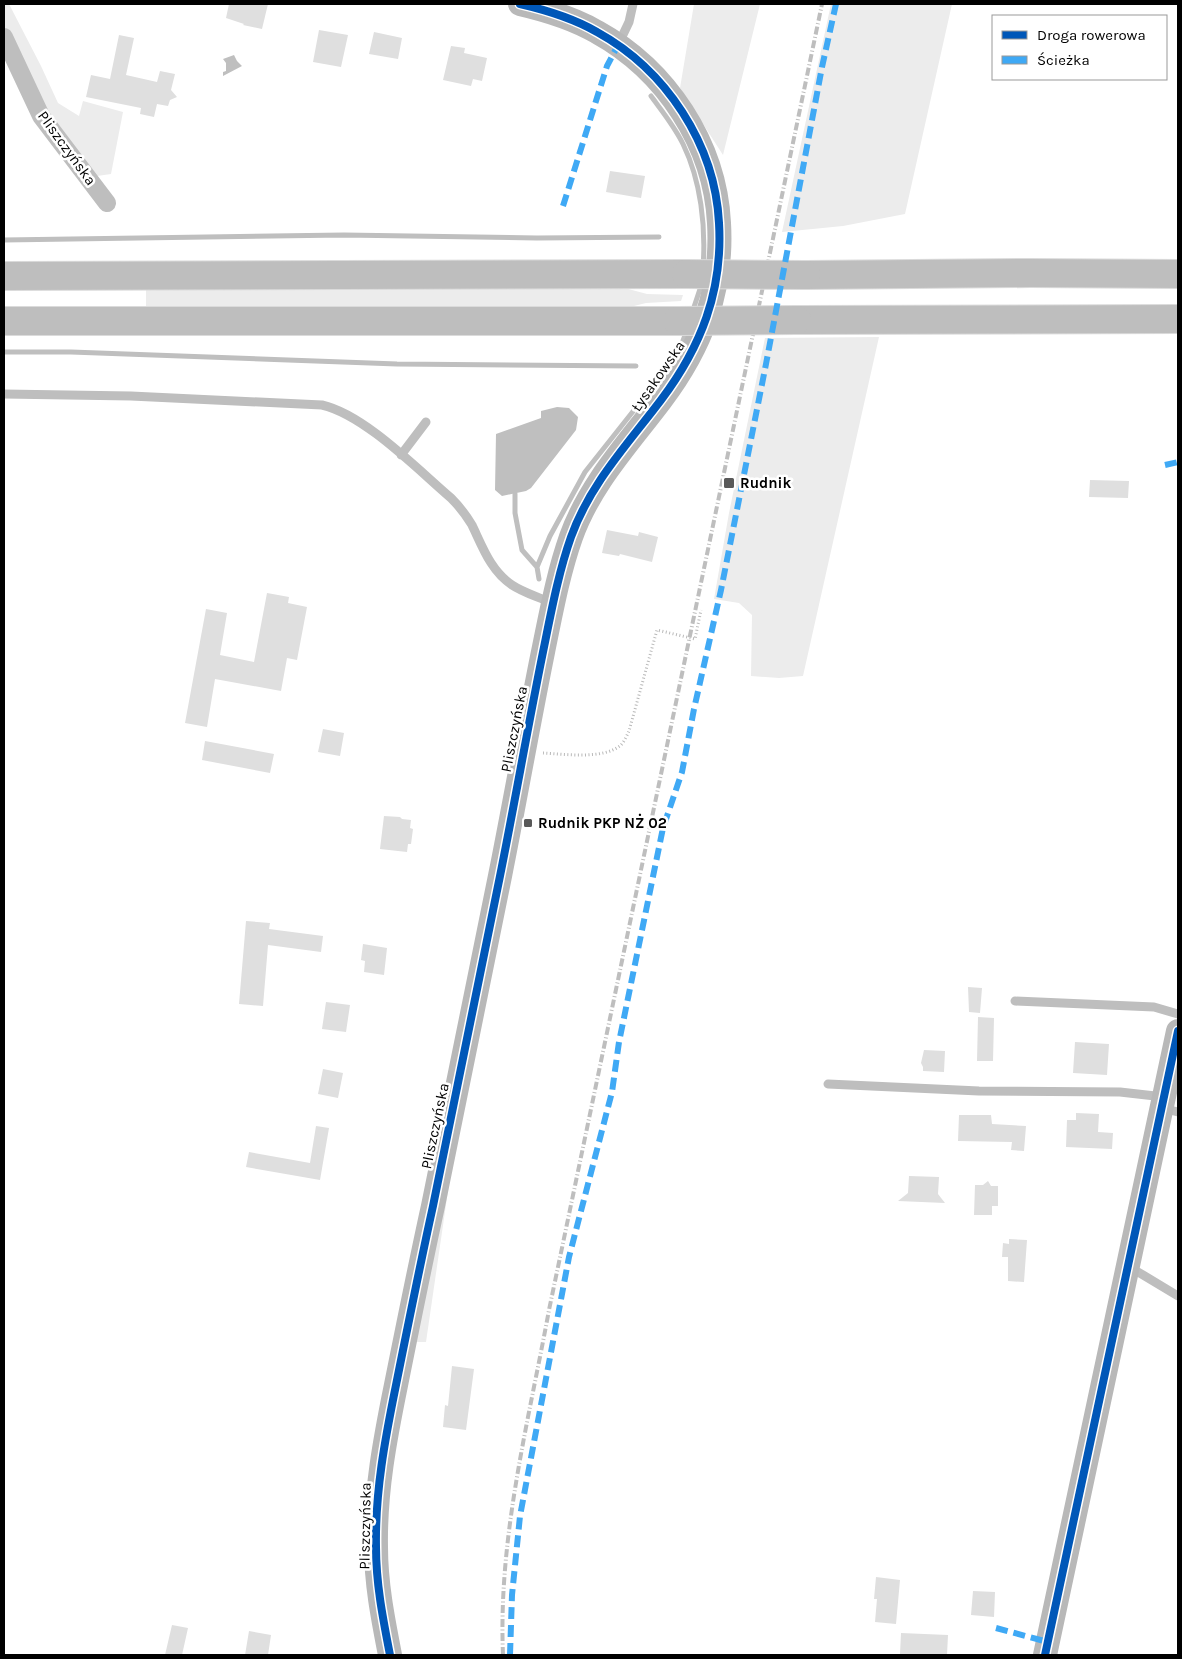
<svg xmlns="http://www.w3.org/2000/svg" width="1182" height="1659" font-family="Karla,sans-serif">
  <rect width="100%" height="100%" fill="#fff"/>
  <path fill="#ececec" d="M4,4H9L41,66L58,103L79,116L83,101L123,112L111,174L97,176L48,115L24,71L4,28Z
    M694,4H760L723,155L680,88Z
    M831,4H952L905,214L843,226L782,232Z
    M146,286H617L647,294L683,295L681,301L646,303L618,310L146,312Z
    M879,337L803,676L779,678L751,676L752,615L739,603L714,599L729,513L765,338Z
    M456,1136L426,1342H414Z"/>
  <path fill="#bfbfbf" d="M234,55L237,61L242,66L223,76V72L226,71V63L223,59Z
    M557,407L569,408L578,417L576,430L531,488L526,491L502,496L495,490L496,434L541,418V411Z"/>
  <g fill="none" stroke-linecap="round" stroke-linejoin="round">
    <path stroke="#bfbfbf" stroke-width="5" d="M651,96C662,111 675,127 683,144C701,181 706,227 703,267
      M4,240L344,235L537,238L659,237
      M692,313L702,283
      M4,352H71L397,364L636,366
      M515,494V513L522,550L537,567L539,579
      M537,567L550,536L585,472L669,366L681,346L687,330"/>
  </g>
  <path fill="#dfdfdf" d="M229,4H268L262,29L243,25L244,24L226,18Z
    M319,30L348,35L341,67L313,62Z
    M374,32L402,38L398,59L369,54Z
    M119,35L134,38L126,75L157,82L160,71L175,74L171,90L177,97L170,100L168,106L157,104L154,117L140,114L141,108L86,97L91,75L110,79Z
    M451,46L465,48L464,53L487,58L482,81L473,79L471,86L443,80Z
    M610,171L645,176L641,198L606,192Z
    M1090,480L1129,481L1128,498L1089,497Z
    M607,530L638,536L639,532L658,537L652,562L620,554L619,556L602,553Z
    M267,593L289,597L288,603L307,607L297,660L287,658L281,691L215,679L207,727L185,723L206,609L227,613L220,655L254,662Z
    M323,729L344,733L340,756L318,752Z
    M205,741L274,754L270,773L202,760Z
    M384,816L400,817L402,819L411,820L410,828L413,829L411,844H408L407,852L380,849Z
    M246,921L270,923L269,929L323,936L321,952L268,945L263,1006L239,1004Z
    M363,944L387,948L384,975L364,972L365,961L361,960Z
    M968,987L982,988L980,1013L969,1012Z
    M326,1002L350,1005L346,1032L322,1029Z
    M978,1017L994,1018L993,1061H977Z
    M1075,1042L1109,1044L1107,1075L1073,1073Z
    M924,1050L945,1051L944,1072L923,1071V1067L921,1063Z
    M323,1069L343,1073L338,1098L318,1094Z
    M1076,1113L1099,1114L1098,1132L1113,1133L1112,1149L1066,1147L1067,1120H1076Z
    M959,1115H991L992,1124L1026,1126L1024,1151L1011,1150L1012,1142L958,1141Z
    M316,1126L329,1128L320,1180L246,1167L249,1152L310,1163Z
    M909,1176L939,1177L938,1194L945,1203L898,1201L908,1193Z
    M988,1181L991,1186H998V1206H992V1215H974L975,1185H983Z
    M1009,1239L1027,1240L1024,1282L1008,1281V1257H1002L1003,1243L1009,1244Z
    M452,1366L474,1369L466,1430L443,1427L445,1405L448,1406Z
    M876,1577L900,1580L896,1624L875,1622L877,1599H874Z
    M973,1591L995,1592L994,1617L971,1615Z
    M172,1625L188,1628L182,1655H165Z
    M249,1631L271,1635L268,1655H245Z
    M901,1633L948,1635L947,1655L900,1654Z"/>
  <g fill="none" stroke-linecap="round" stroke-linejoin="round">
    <defs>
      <path id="highway" d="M806,275L1030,273L1178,274
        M4,276L686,274
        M797,320L1178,319
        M4,321H677"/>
    </defs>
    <use href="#highway" stroke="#dbdbdb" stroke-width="30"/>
    <path stroke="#b9b9b9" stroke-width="3" stroke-dasharray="1 2.5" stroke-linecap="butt" d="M543,753C565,754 603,760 621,745C624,742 627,735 629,731L657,630L695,639L701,610"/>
    <path stroke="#bebebe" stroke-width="9" d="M618,45L629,22L633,4
      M4,394L131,396L322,405C365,415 417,469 451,498C459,506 466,515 472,525C483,548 491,571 512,585C524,593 539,597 551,603
      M401,455L426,422
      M1015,1001L1154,1007L1178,1014
      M828,1084L979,1091L1120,1092L1164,1097
      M1162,1108L1178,1112
      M1128,1269L1138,1272L1178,1296"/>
    <path stroke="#bebebe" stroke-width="18" d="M4,37L41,116L107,203"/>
    <path stroke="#b8b8b8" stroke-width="24" d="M390,1655C383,1619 376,1584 376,1547C375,1492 385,1439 396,1385C408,1325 420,1265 433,1206C456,1096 477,986 500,876C515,801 528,726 543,652C551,613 558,574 571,537C590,484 627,445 661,400C701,347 723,291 719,223C715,144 666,70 597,32C573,18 546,10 520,4
      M1045,1655L1178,1031"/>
    <use href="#highway" stroke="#bebebe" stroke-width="28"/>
    <path stroke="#bebebe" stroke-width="4" stroke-dasharray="8 2.5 1 2.5" stroke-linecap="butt" d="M503,1655C498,1538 528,1424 549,1310L822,4"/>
    <defs>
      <path id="highway-bridge" d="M686,274L806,275
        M677,321L797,320"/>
    </defs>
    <use href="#highway-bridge" stroke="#dbdbdb" stroke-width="30" stroke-linecap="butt"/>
    <use href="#highway-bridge" stroke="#bebebe" stroke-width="28"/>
    <path stroke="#3fa9f5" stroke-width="6" stroke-dasharray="12 6" stroke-linecap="butt" d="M563,206L607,66L618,45
      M1165,465L1178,462
      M996,1628L1048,1642
      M510,1655L512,1595L520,1516L569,1257L612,1092L619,1042L663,828L682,772L694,709L721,590L766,364L822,67L836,4"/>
    <defs>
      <path id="cycleway" d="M390,1655C383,1619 376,1584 376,1547C375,1492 385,1439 396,1385C408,1325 420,1265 433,1206C456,1096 477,986 500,876C515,801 528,726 543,652C551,613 558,574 571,537C590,484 627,445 661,400C701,347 723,291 719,223C715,144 666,70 597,32C573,18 546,10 520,4
        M1045,1655L1178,1031"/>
    </defs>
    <use href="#cycleway" stroke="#fff" stroke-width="11"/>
    <use href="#cycleway" stroke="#0057b8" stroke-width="8"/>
  </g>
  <g fill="#595959" stroke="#fff" stroke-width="2">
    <rect x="723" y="477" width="12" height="12" rx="2.5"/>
    <rect x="523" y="818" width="10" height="10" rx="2.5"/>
  </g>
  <g text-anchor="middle" stroke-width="5" stroke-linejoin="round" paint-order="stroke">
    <g font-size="15" fill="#000" stroke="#fff">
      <text transform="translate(67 148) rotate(54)" y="5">Pliszczyńska</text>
      <text transform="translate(658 376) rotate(-55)" y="5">Łysakowska</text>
      <text transform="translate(514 729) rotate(-79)" y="5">Pliszczyńska</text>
      <text transform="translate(435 1126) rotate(-78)" y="5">Pliszczyńska</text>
      <text transform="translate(365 1526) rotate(-89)" y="5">Pliszczyńska</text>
    </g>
    <g font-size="15" font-weight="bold" fill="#000" stroke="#fff" text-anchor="start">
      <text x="740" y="488">Rudnik</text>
      <text x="538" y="828">Rudnik PKP NŻ 02</text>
    </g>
  </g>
  <rect width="1182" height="1659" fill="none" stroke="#000000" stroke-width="10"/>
  <rect x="992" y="15" width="175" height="65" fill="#ffffff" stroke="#999999"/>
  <rect x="1002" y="31" width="25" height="8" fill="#0057b8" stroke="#999999"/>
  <text x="1037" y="40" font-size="15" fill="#000000">Droga rowerowa</text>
  <rect x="1002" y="56" width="25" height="8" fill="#3fa9f5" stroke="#999999"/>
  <text x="1037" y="65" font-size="15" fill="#000000">Ścieżka</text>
</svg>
